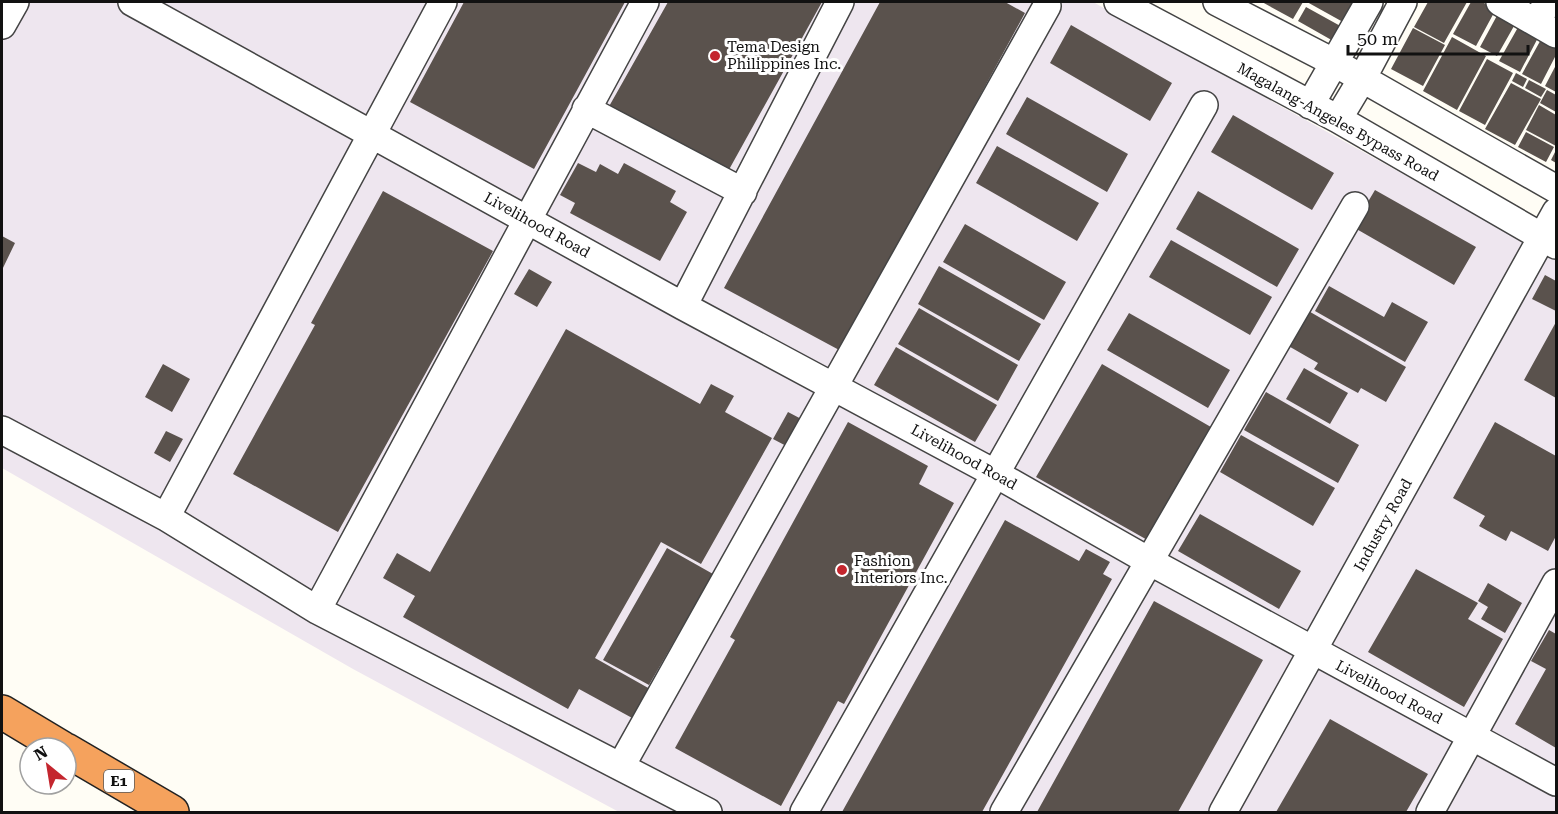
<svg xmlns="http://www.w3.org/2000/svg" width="1558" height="814" font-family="'Roboto Serif',serif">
  <rect width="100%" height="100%" fill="#fffdf5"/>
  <path fill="#eee6ef" d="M2,2H1093L1556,259V812H619L353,669L2,468Z"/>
  <path fill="#5a524d" d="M464,2H625L534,169L410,102Z
    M668,2H822L726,175L607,110Z
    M880,2H1005L1025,13L841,351L724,288Z
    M1262,2H1303L1293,19Z
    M1307,2H1354L1343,22Z
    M1428,2H1467L1444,43L1414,27Z
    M1471,2H1482L1496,9L1476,46L1453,34Z
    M1306,7L1344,28L1335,42L1298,21Z
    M1500,10L1518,19L1497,56L1480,47Z
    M1521,22L1541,32L1520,72L1499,61Z
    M1071,25L1172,83L1150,121L1050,63Z
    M1413,28L1445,45L1423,86L1391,69Z
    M1544,34L1556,41V55L1541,84L1522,74Z
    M1452,37L1486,56L1457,110L1423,91Z
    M1487,59L1513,73L1485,125L1459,111Z
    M1556,65V92L1545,86Z
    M1516,73L1527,79L1523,87L1512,81Z
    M1529,80L1546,89L1541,97L1525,88Z
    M1511,83L1541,99L1515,145L1485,129Z
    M1547,90L1556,95V112L1540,103Z
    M1027,97L1128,154L1107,192L1006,134Z
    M1539,105L1556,115V146L1526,130Z
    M1233,115L1334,173L1312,210L1211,152Z
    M1526,132L1554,147L1546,162L1518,147Z
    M997,146L1099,203L1077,241L976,183Z
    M1556,150V163L1551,160Z
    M578,163L596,172L600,164L618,174L624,163L676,191L670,202L687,212L660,261L570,213L575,203L560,195Z
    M1375,190L1476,247L1454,285L1353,227Z
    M383,191L493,251L338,532L233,474L315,325L311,323Z
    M1198,191L1299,249L1277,287L1176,229Z
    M965,224L1066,282L1044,320L943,262Z
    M2,236L15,243L2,270Z
    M1171,240L1272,297L1250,335L1149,277Z
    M939,266L1041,324L1019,361L918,304Z
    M529,269L552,282L537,307L514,294Z
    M1545,275L1556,281V311L1532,299Z
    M1329,286L1384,317L1392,302L1428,322L1405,362L1315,311Z
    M919,308L1018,365L998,401L898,344Z
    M1305,309L1406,367L1386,402L1361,388L1358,393L1314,369L1318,363L1285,344Z
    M1129,313L1230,370L1208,408L1107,350Z
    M1556,322V398L1524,380Z
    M566,329L700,404L711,384L734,396L725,412L772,438L701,564L661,542L595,658L650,689L634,719L579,689L568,709L403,617L415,596L383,578L397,553L430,572Z
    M896,347L997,405L975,442L874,385Z
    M163,364L190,379L172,412L145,397Z
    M1102,364L1223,434L1158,546L1036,477Z
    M1304,368L1348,393L1330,424L1286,399Z
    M1266,392L1359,445L1338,483L1244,430Z
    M788,412L807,422L792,449L773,439Z
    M848,422L928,466L919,484L954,503L844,704L838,701L781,806L675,748L735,640L730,637Z
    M1495,422L1556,456V536L1548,551L1511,531L1506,541L1479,526L1485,516L1453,498Z
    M166,431L183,439L170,462L154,453Z
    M1241,435L1335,488L1313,526L1220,472Z
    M1200,514L1301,571L1279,609L1178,551Z
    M1005,520L1079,561L1086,549L1110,562L1103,574L1112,579L982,812H842Z
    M667,548L713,574L649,685L603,660Z
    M1416,569L1478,603L1468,619L1503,639L1464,707L1368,652Z
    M1488,583L1522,603L1505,633L1481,619L1488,607L1478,601Z
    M1154,601L1263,660L1178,812H1037Z
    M1549,630L1556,634V748L1515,724L1546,669L1531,661Z
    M1330,719L1428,774L1406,812H1276Z"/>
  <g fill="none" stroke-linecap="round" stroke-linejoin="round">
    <defs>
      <path id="minor" d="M132,2L683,306L996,474L1149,561L1556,782
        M443,2L166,517L317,610L708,812
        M1118,2L1338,119L1556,245
        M1217,2L1335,63L1556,189
        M1500,2L1556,34
        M1536,22L1548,2
        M2,25L15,2
        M1310,105L1369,2
        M586,109L743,192
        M1338,119L1362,79L1403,2
        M683,306L840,2
        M2,430L166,517
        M317,610L645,2
        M621,766L1047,6
        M804,812L1204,105
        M1004,812L1355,206
        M1223,812L1556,212
        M1430,812L1556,583"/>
      <path id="highway" d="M2,712L62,748
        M66,750L172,812"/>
    </defs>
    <use href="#minor" stroke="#444" stroke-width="30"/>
    <use href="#highway" stroke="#222" stroke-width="36"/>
    <use href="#minor" stroke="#fff" stroke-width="27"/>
    <use href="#highway" stroke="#f5a25d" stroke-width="33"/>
  </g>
  <g fill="#c4262e" stroke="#fff" stroke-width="2">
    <circle cx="715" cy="56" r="6"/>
    <circle cx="842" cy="570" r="6"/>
  </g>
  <g text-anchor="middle" stroke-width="6" stroke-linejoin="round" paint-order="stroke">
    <rect fill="#fff" stroke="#585858" stroke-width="1.5" x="104" y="770" width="30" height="22" rx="4.5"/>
    <g font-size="14" font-weight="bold" fill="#111">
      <text x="119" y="786">E1</text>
    </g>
    <g font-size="15" fill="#111" stroke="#fff" text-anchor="start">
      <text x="727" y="52">Tema Design<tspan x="727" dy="17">Philippines Inc.</tspan></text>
      <text x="854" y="566">Fashion<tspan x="854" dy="17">Interiors Inc.</tspan></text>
    </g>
    <g font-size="15" fill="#111" stroke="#fff">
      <text transform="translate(1338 122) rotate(29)" y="5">Magalang-Angeles Bypass Road</text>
      <text transform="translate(537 225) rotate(29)" y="5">Livelihood Road</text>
      <text transform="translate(964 457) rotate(29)" y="5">Livelihood Road</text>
      <text transform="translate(1383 525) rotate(-61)" y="5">Industry Road</text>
      <text transform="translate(1389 692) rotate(28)" y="5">Livelihood Road</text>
    </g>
  </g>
  <rect width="1558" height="814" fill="none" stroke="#111111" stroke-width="6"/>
  <g transform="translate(48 766) rotate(330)"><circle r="28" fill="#ffffff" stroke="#a0a0a0" stroke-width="1.5"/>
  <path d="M0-4.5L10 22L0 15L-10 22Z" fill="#c4262e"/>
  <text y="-9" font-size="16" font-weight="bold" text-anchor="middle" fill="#111111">N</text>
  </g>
  <path d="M1348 45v9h180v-9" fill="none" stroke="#111111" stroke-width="3"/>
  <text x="1357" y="45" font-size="18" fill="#111111" stroke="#ffffff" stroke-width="4.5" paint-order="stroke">50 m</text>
</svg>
